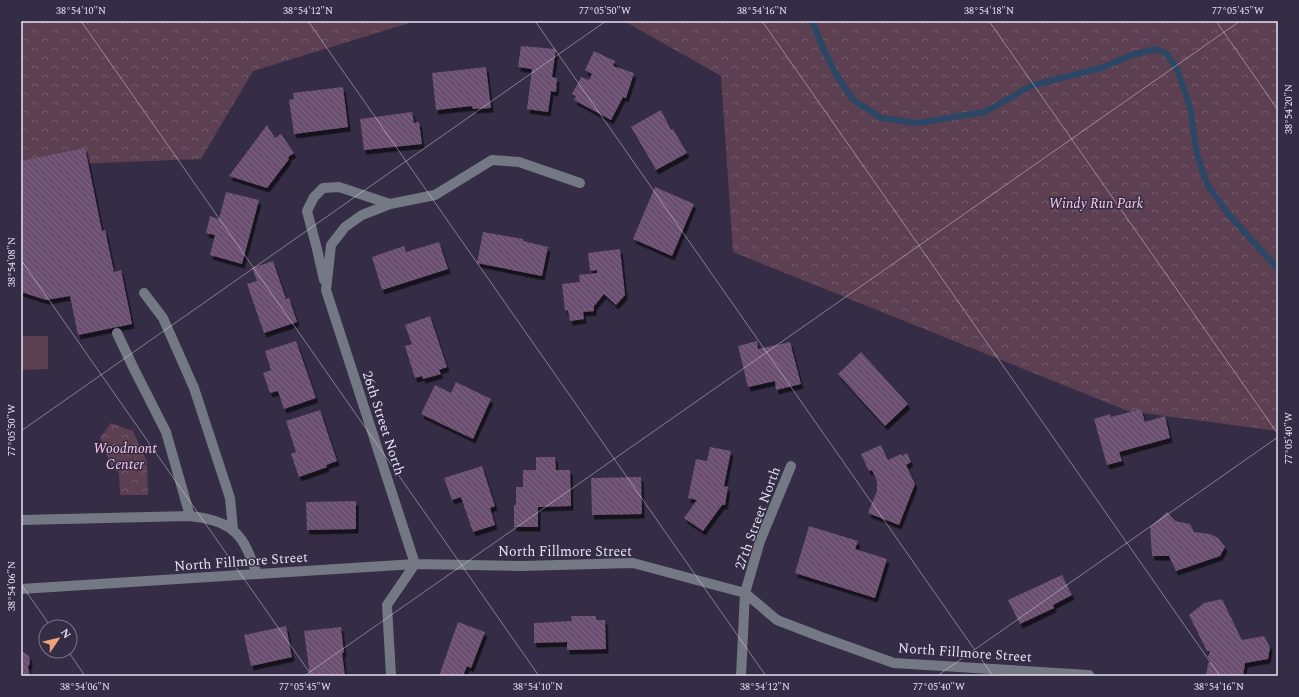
<svg xmlns="http://www.w3.org/2000/svg" width="1299" height="697" font-family="Spectral,serif">
  <defs>
    <pattern id="park-crowns" width="20" height="18" patternUnits="userSpaceOnUse"><rect width="20" height="18" fill="#5c3f50"/><path d="M2 6a3 3 0 1 1 6 0M12 15a3 3 0 1 1 6 0" fill="none" stroke="#735a6a"/></pattern>
    <pattern id="building-back-hatch" width="6" height="6" patternUnits="userSpaceOnUse"><rect width="6" height="6" fill="#6b4f71"/><path d="M-1 5l2 2M0 0l6 6M5-1l2 2" fill="none" stroke="#806886"/></pattern>
    <filter id="shadow"><feDropShadow dx="2.5" dy="4.5" stdDeviation="0" flood-color="#0009"/></filter>
  </defs>
  <rect width="100%" height="100%" fill="#342d45"/>
  <path fill="url(#park-crowns)" d="M21,21H416L253,71L201,159L21,166Z
    M624,21H1278V431L1128,411L733,252L721,76Z
    M111,423L133,431L147,462L148,495H120L119,473L112,468L100,438Z"/>
  <path fill="#5c3f50" d="M21,336H48V369L21,370Z"/>
  <g fill="none" stroke-linecap="round" stroke-linejoin="round">
    <path stroke="#2b4766" stroke-width="6" d="M812,21L824,50L837,76L853,100L881,118L917,123L985,112L1031,86L1104,67L1132,55L1155,49L1166,53L1177,69L1190,107L1197,155L1208,186L1230,216L1278,269"/>
  </g>
  <path fill="url(#building-back-hatch)" filter="url(#shadow)" d="M521,46L556,49L552,77L557,78L556,92L551,91L548,112L527,109L532,69L518,67Z
    M594,51L615,61L613,66L634,73L626,98L623,97L611,120L574,100L576,96L572,94L581,77L589,80L592,74L585,70Z
    M486,67L491,108L473,109L472,106L436,110L432,73Z
    M343,87L348,127L294,134L289,100L294,99L293,93Z
    M661,110L671,130L673,129L687,153L656,170L631,127Z
    M412,112L414,123L419,122L422,144L364,150L360,119Z
    M267,125L275,138L281,134L294,153L288,157L289,159L267,188L229,176Z
    M85,148L102,231L105,230L114,272L121,270L132,324L78,335L70,296L46,300L21,292V161Z
    M655,187L694,204L672,256L633,239Z
    M226,192L259,200L242,264L210,255L215,235L206,233L210,216L219,219Z
    M483,232L523,239V241L548,247L542,276L477,263Z
    M439,242L448,269L382,290L372,257L404,246L406,252Z
    M620,249L625,295L616,305L604,294L594,306V311L583,312L584,319L570,321L568,310L565,311L562,284L580,282L579,275L597,273V270L590,271L588,253Z
    M273,261L286,299L289,298L297,322L264,333L247,284L257,281L252,268Z
    M430,316L447,367L439,370L441,374L423,379L422,376L415,378L405,346L412,344L405,325Z
    M296,341L316,398L284,409L278,391L270,393L263,373L271,370L265,351Z
    M757,341L758,349L790,342L801,384L776,390L775,381L748,387L738,346Z
    M861,352L908,404L885,426L838,374Z
    M456,382L491,399L473,439L421,414L435,385L451,393Z
    M1141,409L1145,422L1165,416L1170,438L1119,452L1122,461L1107,465L1094,419L1110,414L1111,417Z
    M320,410L337,461L326,465L327,467L299,477L291,454L296,452L286,421Z
    M881,445L888,460L901,454L902,456L907,453L911,462L906,465L915,484L899,525L868,513L877,491V481L872,470L869,471L861,454Z
    M710,447L731,451L724,486L728,487L725,505H722L703,531L684,518L697,500L688,498L696,459L707,461Z
    M536,457H555L556,470H570L571,506L538,507V527H514V505H516V487H523V470H536Z
    M482,466L495,506L490,508L495,525L473,532L461,497L452,500L444,478Z
    M641,477L642,514L592,515L591,478Z
    M356,501V529L307,530L306,502Z
    M1167,512L1175,521L1190,524L1194,532L1210,534L1218,538L1225,547L1220,556L1176,571L1169,556H1152L1150,527Z
    M809,526L858,541L855,549L887,559L875,598L795,573Z
    M1062,575L1072,595L1053,605L1054,608L1020,624L1008,600Z
    M1222,599L1242,640L1264,636L1270,647L1268,659L1245,663L1243,676H1206L1208,663L1211,662L1208,657L1210,651H1207L1189,615L1204,603Z
    M571,616H596V620H605L606,649L567,650V642L534,643V623L572,621Z
    M458,622L485,632L471,668L467,666L463,676H439Z
    M286,626L292,657L251,666L244,635Z
    M341,627L344,653H342L345,676H310L304,631Z
    M23,652L29,656L30,663L28,667L30,676H21V653Z"/>
  <g fill="none" stroke-linecap="round" stroke-linejoin="round">
    <path stroke="#747784" stroke-width="10" d="M324,280L317,249L307,211L314,197L323,188L339,187L390,204
      M144,293L163,318L194,388L230,498L233,529
      M117,333L134,369L166,432L190,516
      M21,520L190,516C198,517 207,518 215,521C242,529 248,550 257,574
      M21,589L415,564L521,566L633,563L745,593L777,620L821,637L894,663L1089,675
      M391,676L387,605L415,564L326,290L331,245L345,227L362,215L390,204L435,195L492,160L519,162L580,183
      M741,676L745,593L760,541L791,466"/>
  </g>
  <path fill="none" stroke="#e6e2f2" stroke-width="1" stroke-opacity="0.45" d="M81,21L539,676M308,21L766,676M535,21L993,676M762,21L1220,676M989,21L1278,434M1216,21L1278,110M21,260L312,676M21,431L606,21M21,584L51,627M68,651L85,676M304,676L1240,21M937,676L1278,437"/>
  <g text-anchor="middle" stroke-width="3" stroke-linejoin="round" paint-order="stroke">
    <g font-size="14" font-style="italic" fill="#ffc8e8" stroke="#342d45">
      <text x="1096" y="208">Windy Run Park</text>
      <text x="125" y="453">Woodmont<tspan x="125" dy="16">Center</tspan></text>
    </g>
    <g font-size="14" fill="#e6e2f2" stroke="#342d45">
      <text transform="translate(384 423) rotate(72)" y="5">26th Street North</text>
      <text transform="translate(757 518) rotate(-70)" y="5">27th Street North</text>
      <text x="565" y="556">North Fillmore Street</text>
      <text transform="translate(241 561) rotate(-4)" y="5">North Fillmore Street</text>
      <text transform="translate(965 652) rotate(4)" y="5">North Fillmore Street</text>
    </g>
  </g>
  <rect width="1299" height="697" fill="none" stroke="#342d45" stroke-width="44"/>
  <g transform="translate(58 639) rotate(55)"><circle r="19" fill="#342d45" stroke="#7b758a"/>
  <path d="M0-3L7 15L0 10L-7 15Z" fill="#efa377"/>
  <text y="-6" font-size="11" font-weight="bold" text-anchor="middle" fill="#e6e2f2">N</text>
  </g>
  <rect x="22" y="22" width="1255" height="653" fill="none" stroke="#e6e2f2" stroke-width="1.5"/>
  <g font-size="10" text-anchor="middle" fill="#e6e2f2">
    <text x="81" y="14">38°54'10"N</text>
    <text x="308" y="14">38°54'12"N</text>
    <text x="605" y="14">77°05'50"W</text>
    <text x="762" y="14">38°54'16"N</text>
    <text x="989" y="14">38°54'18"N</text>
    <text x="1238" y="14">77°05'45"W</text>
    <text transform="translate(1288 109) rotate(-90)" y="4">38°54'20"N</text>
    <text transform="translate(11 262) rotate(-90)" y="4">38°54'08"N</text>
    <text transform="translate(11 430) rotate(-90)" y="4">77°05'50"W</text>
    <text transform="translate(1288 438) rotate(-90)" y="4">77°05'40"W</text>
    <text transform="translate(11 586) rotate(-90)" y="4">38°54'06"N</text>
    <text x="85" y="690">38°54'06"N</text>
    <text x="305" y="690">77°05'45"W</text>
    <text x="538" y="690">38°54'10"N</text>
    <text x="765" y="690">38°54'12"N</text>
    <text x="939" y="690">77°05'40"W</text>
    <text x="1219" y="690">38°54'16"N</text>
  </g>
</svg>
